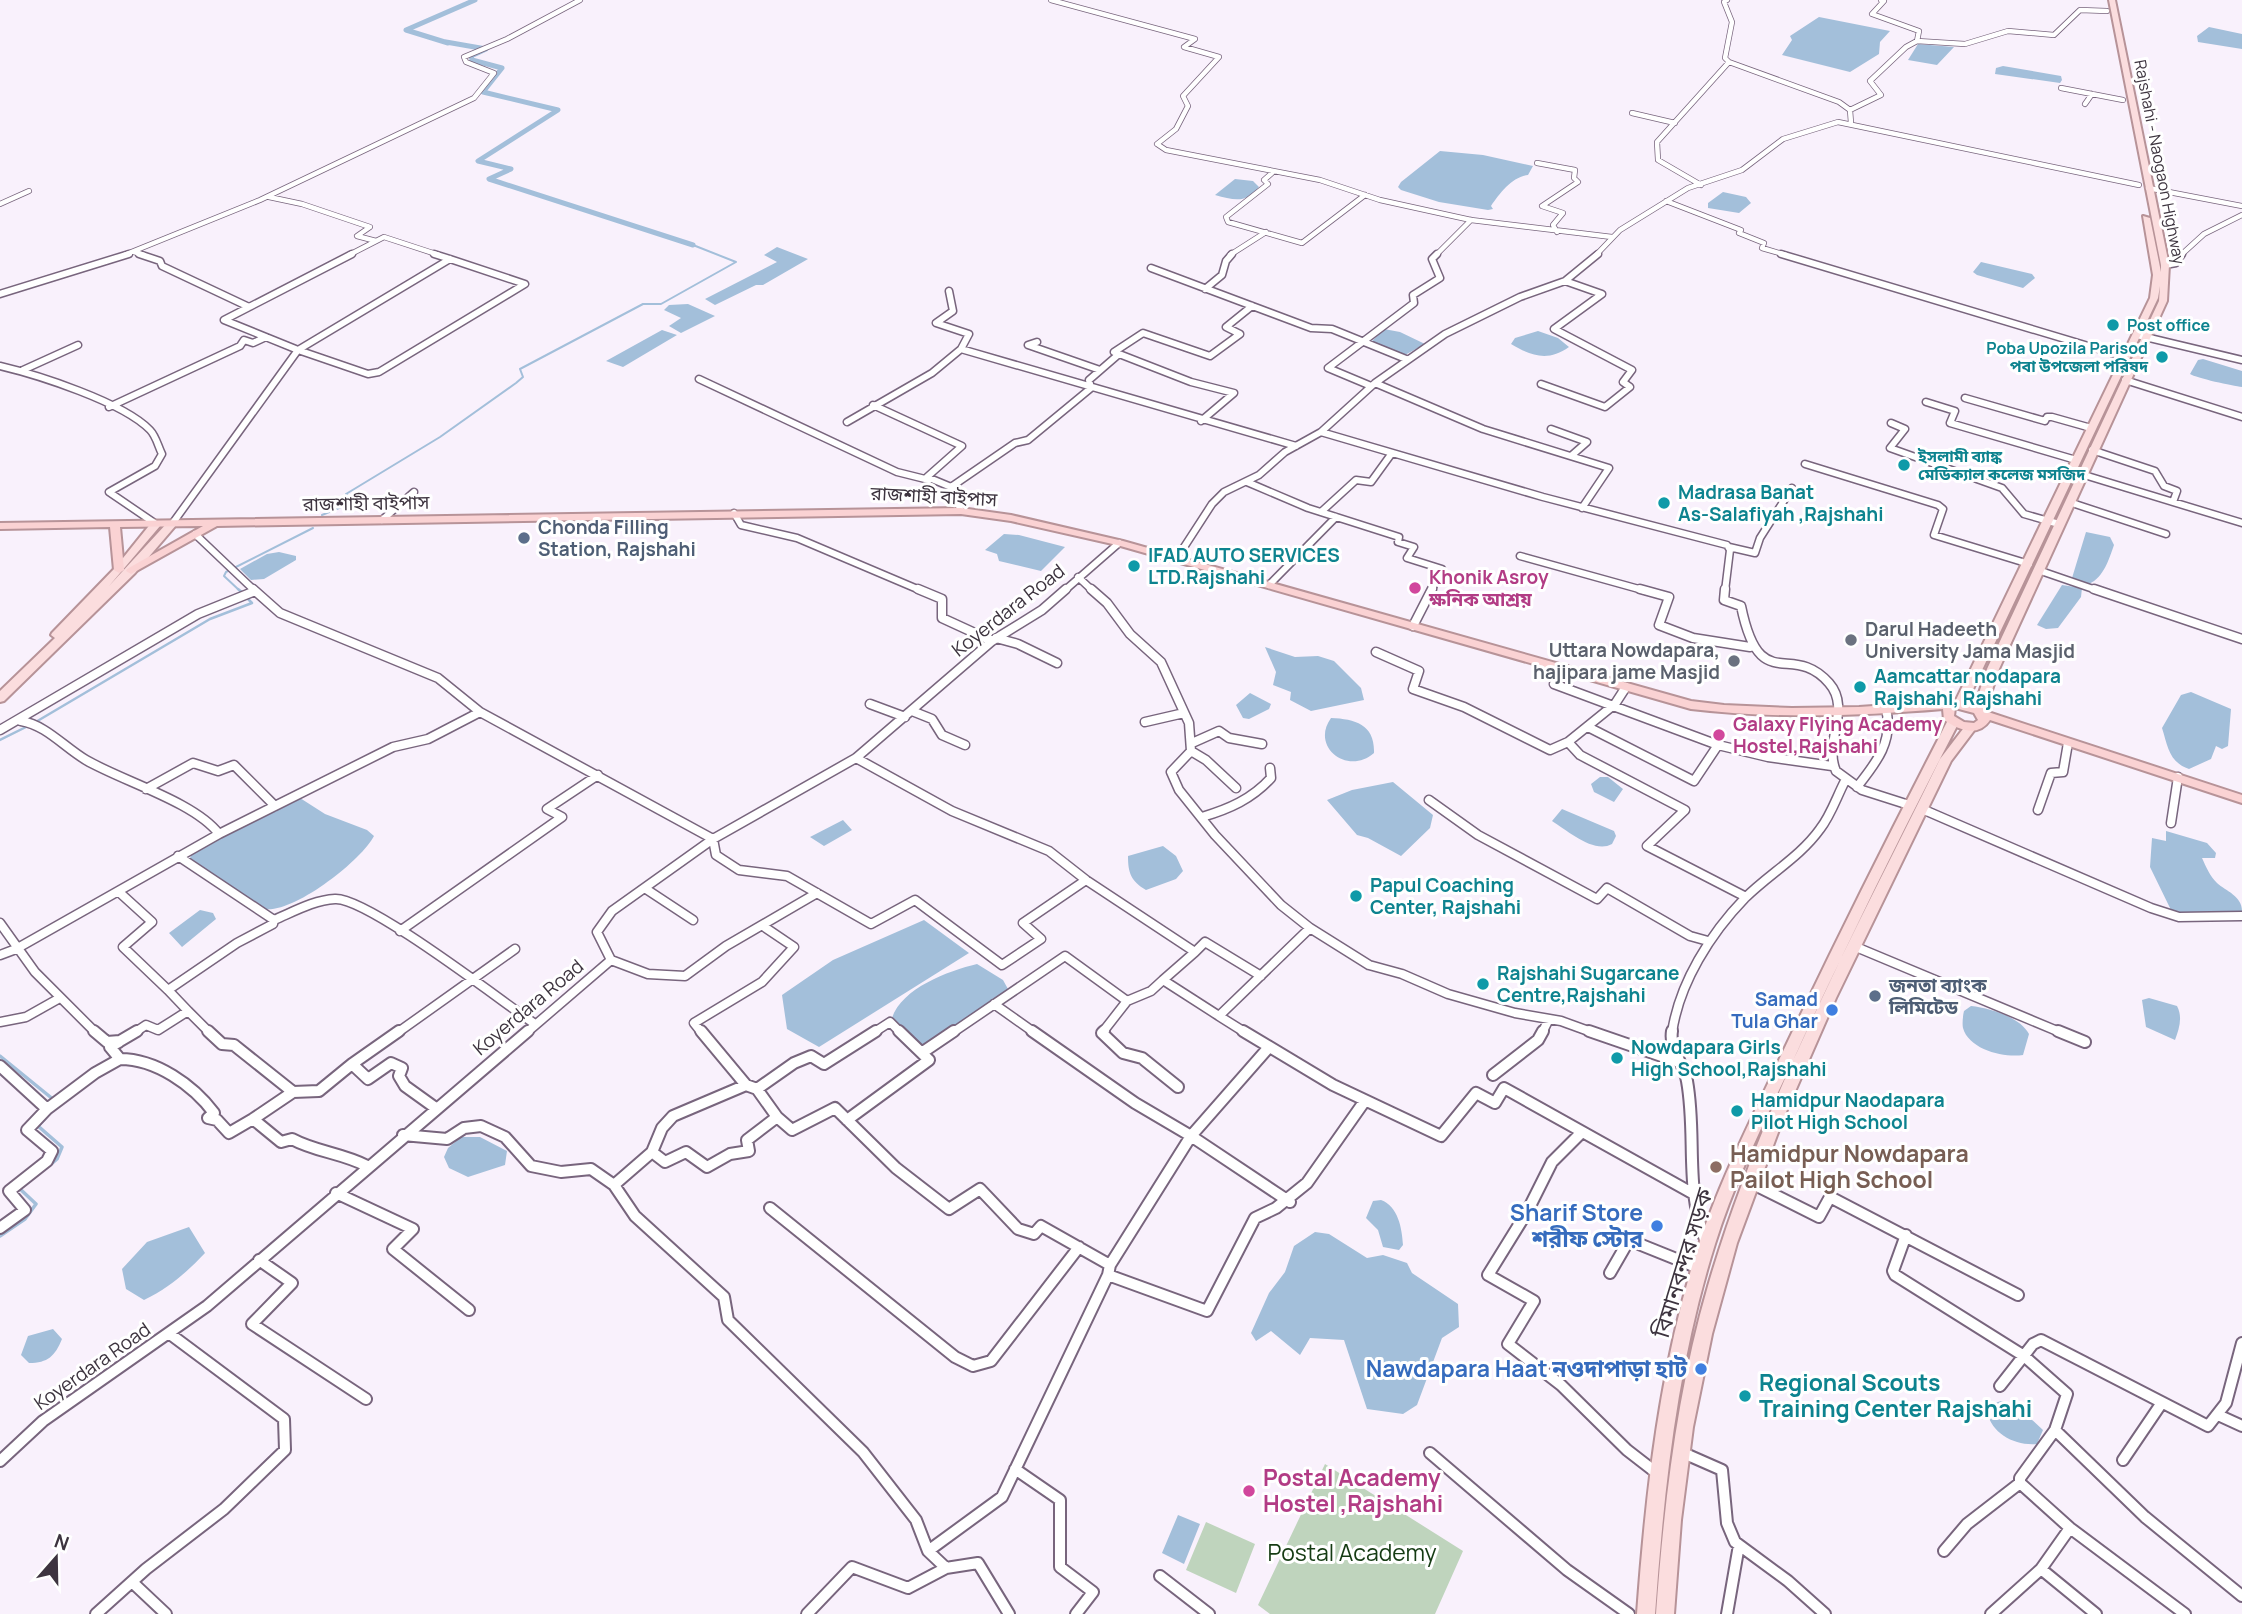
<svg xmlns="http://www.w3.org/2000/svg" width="2242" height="1614" font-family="Manrope,'Noto Sans Bengali',sans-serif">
  <rect width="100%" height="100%" fill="#f9f1fc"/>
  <path fill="#bfd4bd" d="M1325,1464L1463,1551L1435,1614H1270L1258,1605Z
    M1206,1522L1255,1544L1236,1593L1186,1570Z"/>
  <path fill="#a3bfda" d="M1819,17L1890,31L1880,42L1879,54L1850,72L1782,55L1792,40L1790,36Z
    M2209,27L2242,34V49L2198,42L2197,36Z
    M1918,44L1954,47L1937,65L1908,60Z
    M2003,66L2061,76L2062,80L2060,83L1995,74L1996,68Z
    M1440,151L1483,155L1533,166L1528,175C1512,177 1500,193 1491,206L1493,209L1488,210L1439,202L1401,190L1398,187L1401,182Z
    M1235,179L1253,181L1259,187C1246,204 1234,200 1215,195Z
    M1723,192L1746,197L1751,203L1739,213L1708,208V203Z
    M777,247L808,259L763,285H756L715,305L705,299L777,262L764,255Z
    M1981,262L2032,274L2035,278L2023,288L1977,275L1973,272Z
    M688,304L715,316L681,333L669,326L681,318L664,310L669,305Z
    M1384,329L1400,332L1425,344L1405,355L1370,343Z
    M662,330L677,335L623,367L606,361Z
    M1538,331L1558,338L1569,347C1548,362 1531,356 1511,344L1515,338Z
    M2203,359L2242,371V387C2233,386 2196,378 2190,374L2198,360Z
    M2086,532L2110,537L2114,545C2109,559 2104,577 2089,584L2072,578Z
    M1004,534L1019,535L1065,547L1041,571L999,561L997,554L985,550Z
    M279,552L296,556V560L264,579L251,580L240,569L267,554Z
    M2062,585L2082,588L2081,597L2058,628L2046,629L2037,625Z
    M1265,647L1295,657L1318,656L1334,661L1361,688L1364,700L1311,711L1290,700L1291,692L1273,685L1276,672Z
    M2191,692L2231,709L2228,746L2222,749L2216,746L2211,759L2189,769C2169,762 2168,747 2162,728L2181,695Z
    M1250,693L1271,704L1269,709L1249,719L1243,718L1236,705Z
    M1331,718C1356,719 1375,725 1374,753C1348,776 1310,747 1331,718Z
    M1600,777H1608L1623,789L1614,802L1594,792L1591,784Z
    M1393,782L1433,815L1430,828L1401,856L1368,838L1357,835L1327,800L1352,790Z
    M300,798L325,814L367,830L374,836C361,861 293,914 264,909L190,858L193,852Z
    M1562,809L1614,831L1616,836L1612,844C1594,854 1568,831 1552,821Z
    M843,820L852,830L824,846L810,837Z
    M2166,831L2207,843L2216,853L2215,858H2202C2206,867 2210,876 2217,883C2226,891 2242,896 2242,911L2180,913L2171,910L2150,867L2152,838L2166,841Z
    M1163,846L1176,856L1183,871L1176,879L1146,890C1131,881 1128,873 1128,856Z
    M200,910L213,913L216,919L182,947L169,933Z
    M924,920L969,953L819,1047L787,1029L782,995L833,960Z
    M977,964L1003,980L1008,989L955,1030L919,1048L905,1037L892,1018C902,988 948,971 977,964Z
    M2149,998L2177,1006C2183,1017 2179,1029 2175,1040L2146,1027L2142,1000Z
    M1971,1006C1990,1008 2020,1017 2029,1034L2023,1055C2005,1058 1969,1050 1963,1028C1962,1024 1963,1015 1964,1011Z
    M461,1137H480L507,1151L505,1165L468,1177L449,1168L444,1157L448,1148Z
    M1381,1200C1398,1206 1402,1228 1403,1245L1399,1250L1383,1247L1378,1230L1366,1218L1373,1201Z
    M189,1227L205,1253C186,1273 169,1288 144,1300L126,1289L122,1269L147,1242Z
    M1315,1232L1329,1234L1367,1258L1383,1255L1407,1263L1412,1273L1458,1304L1459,1327L1442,1338L1417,1405L1403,1414L1367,1409L1344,1340L1310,1338L1300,1355L1271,1331L1256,1341L1251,1333L1269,1293L1285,1272L1294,1246Z
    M53,1329L62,1339C55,1356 48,1363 29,1363L21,1355L28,1336Z
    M2001,1401L2017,1406L2043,1430L2037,1444C2015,1446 1992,1434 1987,1412L1992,1404Z
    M1178,1515L1200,1524L1184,1564L1162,1553Z"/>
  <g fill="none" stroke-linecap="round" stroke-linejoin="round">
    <path stroke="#a3bfda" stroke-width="2" d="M322,515L354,502L346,494L440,437L516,383L523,377L520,369L643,304H661L736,262L693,245
      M240,591L224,576L226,572L313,528"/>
    <path stroke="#a3bfda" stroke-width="2.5" d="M238,589L243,593
      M34,723L210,619L252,603L247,598
      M0,740L28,726"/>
    <path stroke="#a3bfda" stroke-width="3.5" d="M0,1056L54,1100
      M50,1165L57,1159L62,1147L38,1126L55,1107
      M0,1236L25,1219L36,1204L19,1188"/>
    <path stroke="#a3bfda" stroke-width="5" d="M446,42L486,49L471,56L472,60L502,68L483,92L558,110L478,161L511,169L489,179L693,245
      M448,43L406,30L475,0"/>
    <defs>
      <path id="minor-far3" d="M1051,0L1195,39L1184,47L1219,57L1183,96L1188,106L1176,129L1157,144L1166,150L1320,180L1380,200L1471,220L1612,237
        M1727,0L1724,2L1732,22L1725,58L1729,62L1839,102L1850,110L1851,123
        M1881,0L1884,1L1872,14L1919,31L1917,41
        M2061,88L2123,100
        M2085,104L2092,94
        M1850,110L1881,95L1870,81L1906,47L1917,41L1965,44L2008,31L2054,35L2080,10L2107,11
        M1632,113L1675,123
        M1537,163L1575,170L1574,178L1578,182L1542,206L1563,213L1553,225L1557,232
        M1272,173L1264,180L1268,184L1226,217L1228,222L1302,243L1365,195
        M1701,185L1658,160L1657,142L1729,62
        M2148,188L2242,206
        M269,197L302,204L370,227L357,236L376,241
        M1666,201L1741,230L1739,233L1764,243L1762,248L1786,255
        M0,204L29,191
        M134,252L144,255
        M124,255L260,200L474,98L494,73L466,62L464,57L507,39L580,0
        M349,255L384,237L439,255
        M1230,255L1266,232
        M1436,255L1471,220
        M1596,255L1620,230L1688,188L1742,170L1783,139L1838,122L2139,185
        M2181,255L2204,234L2242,215"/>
      <path id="minor-far2" d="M139,254L160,261L162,266L249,307
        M434,254L450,259
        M1781,254L2125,357
        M2165,265L2176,263L2182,254
        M1151,268L1311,328L1332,329L1406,359
        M1205,289L1222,275L1226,261L1232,254
        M949,291L953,311L936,323L969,334L961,349
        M0,294L129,254
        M2137,335L2242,360
        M1037,342L1028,345L1100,370
        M298,350L368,374L379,372L525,284L450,259
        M298,350L224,320L352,254
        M298,350L450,259
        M0,366C38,375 123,402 150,430C156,436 158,446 162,454L155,466L109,492L156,524
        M23,370L78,345
        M699,379L897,472L929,480
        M2125,380L2242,417
        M1375,383L1483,429L1609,468L1582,508
        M1541,384L1605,407L1630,387L1623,382L1632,370L1554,329L1602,294L1565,281
        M1371,386L1328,368L1414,303L1413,295L1440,278L1432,259L1437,254
        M1965,398L2045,421L2047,417H2052L2091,428
        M1926,402L1955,411L1950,423L2076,460
        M873,405L962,446L927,477L951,487
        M109,407L240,346L244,340L253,343L266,337
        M1201,421L1234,393L1191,382L1114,352L1143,333L1210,356L1240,334L1226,327L1252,306
        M847,422L932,373L961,349L1296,446
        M1891,423L1905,429L1890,448L2002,488L2024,514L2059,524
        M1551,429L1587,442L1571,456
        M1321,432L1543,497L1727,545L1730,550L1725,591
        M2092,450L2155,471L2164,486L2177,491L2173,502
        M1805,464L1938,505L1943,509L1934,535L2029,564
        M2081,474L2242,523
        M1247,482L1308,508L1399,537L1398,542L1414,547L1407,558L1442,569L1431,591
        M2069,502L2166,534
        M961,511L951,487L1015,443L1028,440L1091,388L1089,380L1119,354
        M1321,512L1356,480L1371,482L1392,453
        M734,513L741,525L797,538L922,591
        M382,520L414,492
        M172,524L298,350
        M195,534L255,591
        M1729,547L1755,553L1760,538L1792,488
        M1520,556L1646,591
        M1177,558L1212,504L1224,492L1259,475L1285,452L1321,432L1375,383L1445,334L1520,297L1565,281L1598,254
        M2038,570L2099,591
        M1078,577L1093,591
        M1269,585L1336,517
        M1064,591L1119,543"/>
      <path id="minor-far1" d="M253,589L280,613L438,678L480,712
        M918,589L942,599V618L992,641
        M1091,589L1107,603L1130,634L1161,662L1189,723L1191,751L1171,772L1179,790L1215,835L1281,905L1310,928L1369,965L1402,974L1448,994L1515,1013L1561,1021L1594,1033
        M1640,589L1669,597L1659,625L1693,638L1750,647
        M1725,589L1724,600L1741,606C1760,698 1791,640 1829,683C1852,709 1823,742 1836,771L1862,790L1909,805
        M2094,589L2242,639
        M1413,626L1432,589
        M996,638L1018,644L1057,663
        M1376,652L1419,671L1413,689L1464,707L1550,750L1568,742
        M1567,670L1554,684L1718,745L1768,757L1832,766
        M1626,687L1615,704L1568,742L1580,755L1685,810L1647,846L1746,897
        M870,704L905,717
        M912,711L932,719L942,735L965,745
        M21,721C46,725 64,747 86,760C122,781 195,802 219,834
        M1145,722L1184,713
        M1588,727L1694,781L1718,745
        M0,730L198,614L255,591
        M1192,743L1219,731L1229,738L1262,744
        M1191,751L1206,760L1236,788
        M856,758L952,811L1049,851L1086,880
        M1857,787C1876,763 1894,741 1886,709
        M146,789L193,763L218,771L234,765L275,806
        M1429,800L1478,835L1597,899L1607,888L1690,936L1708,941
        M1922,809L2151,908L2179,917L2242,916
        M2038,810L2051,773L2063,772L2068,743
        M1202,817C1229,809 1252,799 1271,778L1270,768
        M2171,823L2178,777
        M178,856L274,920C293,912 314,900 335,899C367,897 501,1001 535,1024
        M646,889L693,920
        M119,892L152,922L123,947L168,990L237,943L273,924L274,920
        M0,923L35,972L96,1033
        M400,931L562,817L547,809L598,775
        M1856,947L2062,1033
        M0,955L16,949L219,834L393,747L428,739L480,712L713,839L716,855L739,870L787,876L871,924L915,900L1002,965L1041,939L1023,923L1086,880L1195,952L1205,942L1261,976
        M611,960L648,974L685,976L726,946L817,893
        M1163,980L1195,952
        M168,990L188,1011
        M994,1004L1035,1033
        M0,1022L26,1017L58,999
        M134,1033L146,1025L158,1030L188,1011L210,1033
        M397,1033L515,949
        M526,1033L611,960L597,932L612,911L713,839L856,758L992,641L1042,610L1066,589
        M702,1033L694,1023L762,982L794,947L763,926
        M873,1033L890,1022L901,1033
        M952,1033L1065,956L1127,1001L1151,991L1163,980L1219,1016
        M1102,1033L1127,1001
        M1246,1033L1219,1016L1310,928
        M1542,1033L1549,1019
        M1672,1033C1679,983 1711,933 1745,898C1769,874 1800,857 1820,829C1831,815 1837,796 1845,781"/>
      <path id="minor" d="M94,1031L107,1042L120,1041L137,1031
        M208,1031L222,1044L234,1045L293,1092L253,1119L281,1142L292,1139C316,1152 342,1153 367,1166
        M399,1031L352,1064L368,1079L391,1063L402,1068L399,1076L405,1086L437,1109
        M701,1031L746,1085L757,1089L794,1063L811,1056L824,1064L876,1031
        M1032,1031L1135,1103L1191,1136L1110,1265
        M1104,1031L1102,1033L1123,1053L1142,1058L1178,1087
        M1243,1031L1333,1085L1441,1136L1476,1093L1495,1103L1504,1088L1692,1193
        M1589,1031L1679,1062
        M1672,1031C1669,1051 1684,1063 1687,1081C1697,1137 1684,1187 1706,1242
        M2058,1031L2085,1042
        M119,1042L110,1047L120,1059C156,1059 193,1085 214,1113L208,1118L217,1120L229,1133L253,1119
        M1269,1047L1191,1136L1290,1202
        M923,1052L954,1031
        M0,1066L47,1109L27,1130L52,1151L47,1161L9,1191L25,1210L0,1228
        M1493,1075L1538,1040L1543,1031
        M293,1092L319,1091L352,1064
        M47,1109L95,1073L120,1059
        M777,1117L792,1130L835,1108L896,1168L949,1209L980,1189L1018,1229L1034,1234L1041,1226L1110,1265L1108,1275L1207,1311L1255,1218L1276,1208L1307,1183L1364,1102
        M847,1120L929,1060L899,1031
        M1581,1133L1552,1162L1527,1212L1488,1275L1534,1301L1508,1344L1561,1385L1627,1450L1658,1474
        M403,1135L447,1139L464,1128L481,1126L505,1137L531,1166L561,1172L591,1169L614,1185L652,1152L665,1162L686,1152L707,1167L730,1154L749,1151L747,1140L777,1117L757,1089
        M652,1152L662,1128L673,1116L746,1085
        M1751,1183L1819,1217L1830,1197L2018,1295
        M614,1185L635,1216L724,1297L728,1320L863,1452L916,1520L928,1551L946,1568L978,1563L1009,1614
        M336,1193L413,1229L393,1249L469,1310
        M770,1208L955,1357L973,1366L991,1361L1079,1247
        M1906,1235L1893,1271L1895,1275L2024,1356L2067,1394L2055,1430L2020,1478V1483L2070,1528L2185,1614
        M259,1260L292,1283L252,1324L366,1399
        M1610,1273L1629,1240L1701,1269
        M2000,1386L2033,1344L2041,1340L2208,1426L2226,1403L2242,1343
        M2218,1415L2242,1426
        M2055,1430L2145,1517L2242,1596
        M1681,1452L1722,1470L1727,1523L1735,1542L1788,1581L1825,1614
        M1430,1453L1567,1570L1629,1614
        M2123,1460L2161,1404
        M0,1461L43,1421L207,1306L528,1031
        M1015,1469L1060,1500V1567L1093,1592L1076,1614
        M928,1551L1002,1497L1108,1275
        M1944,1551L1967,1524L2020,1483
        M2041,1569L2096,1614
        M1160,1576L1209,1614
        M132,1582L166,1614
        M96,1614L146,1569L224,1509L285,1450L284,1419L170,1334
        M807,1614L852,1567L908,1588L946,1568
        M1727,1614L1739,1545
        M1991,1614L2041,1569L2070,1528"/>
      <path id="primary" d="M2109,0H2115L2169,265L2167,301L1999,669L1985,711L1979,715L1973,711L1987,669L2159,301L2160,286L2158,298L1966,704L1960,708L1956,707L1954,704L2150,298L2153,275L2143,216L2150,218L2161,272V265Z
        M156,521L160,522V526L109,586L168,522H176L177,524L135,573L4,701L0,702V691L55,638L51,635L52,633L115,568L152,522Z
        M1953,718L1959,722C1903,830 1849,939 1798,1050C1768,1114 1736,1177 1715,1244C1677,1364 1664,1489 1655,1614H1637C1646,1489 1660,1364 1699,1244C1720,1180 1751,1120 1779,1060C1827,959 1876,860 1927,761L1947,722Z
        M1970,724L1976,728L1951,761L1836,998L1783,1119L1737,1243L1712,1334L1693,1427L1681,1520L1674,1614H1656C1664,1503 1677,1392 1708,1286C1762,1101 1856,931 1940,759L1966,725Z"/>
      <path id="trunk" d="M961,508L1011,515L1123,541L1691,701L1724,705L1792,708L1859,707L1960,700L1983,708L1985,711L2242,795V803L1990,720C1978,738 1959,730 1944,720L1943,709C1859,716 1775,719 1691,709L1117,545L1011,521L961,514L217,526L131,574L126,571L127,569L203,526L120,527L124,570L119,573L114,570L110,527L0,529V523ZM1955,708L1974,713L1978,720L1974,723L1964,722L1954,716Z"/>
    </defs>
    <use href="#minor-far3" stroke="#78657d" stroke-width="6"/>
    <use href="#minor-far2" stroke="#78657d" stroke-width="9"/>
    <use href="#minor-far1" stroke="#78657d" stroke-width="11"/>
    <use href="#minor" stroke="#78657d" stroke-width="14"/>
    <use href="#primary" stroke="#b79398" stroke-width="4"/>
    <use href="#trunk" stroke="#b79398" stroke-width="4"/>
    <use href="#minor-far3" stroke="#fff" stroke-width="4.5"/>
    <use href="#minor-far2" stroke="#fff" stroke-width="6"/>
    <use href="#minor-far1" stroke="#fff" stroke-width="8"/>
    <use href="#minor" stroke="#fff" stroke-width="10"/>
    <use href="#primary" fill="#fbddde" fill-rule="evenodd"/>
    <use href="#trunk" fill="#fad2d3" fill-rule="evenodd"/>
  </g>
  <g fill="#0f9aa8" stroke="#fff" stroke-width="2.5">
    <circle cx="2113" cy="325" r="7"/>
    <circle cx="2162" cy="357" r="7"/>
    <circle cx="1904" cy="465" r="7"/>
    <circle cx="1664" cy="503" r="7"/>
    <circle cx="1134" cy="566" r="7"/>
    <circle cx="1860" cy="687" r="7"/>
    <circle cx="1356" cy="896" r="7"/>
    <circle cx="1483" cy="984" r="7"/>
    <circle cx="1617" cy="1058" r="7"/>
    <circle cx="1737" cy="1111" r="7"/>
    <circle cx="1745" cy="1396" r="7"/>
  </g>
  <g fill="#5c6f8a" stroke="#fff" stroke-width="2.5">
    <circle cx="524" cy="538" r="7"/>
    <circle cx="1875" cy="996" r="7"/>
  </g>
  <g fill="#d1479c" stroke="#fff" stroke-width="2.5">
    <circle cx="1415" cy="588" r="7"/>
    <circle cx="1719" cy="735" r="7"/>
    <circle cx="1249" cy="1491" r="7"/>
  </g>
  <g fill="#6b7280" stroke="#fff" stroke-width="2.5">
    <circle cx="1851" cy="640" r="7"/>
    <circle cx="1734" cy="661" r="7"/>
  </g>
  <g fill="#3f7fe0" stroke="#fff" stroke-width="2.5">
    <circle cx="1832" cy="1010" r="7"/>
    <circle cx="1657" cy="1226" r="7"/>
    <circle cx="1701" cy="1369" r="7"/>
  </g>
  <circle fill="#8d6e63" stroke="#fff" stroke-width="2.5" cx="1716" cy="1167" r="7"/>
  <g text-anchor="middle" stroke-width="6" stroke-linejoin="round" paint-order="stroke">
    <g font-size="16" fill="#3d343f" stroke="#fff">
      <text transform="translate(2160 162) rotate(79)" y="6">Rajshahi - Naogaon Highway</text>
    </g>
    <g font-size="16" font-weight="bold" fill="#0d838f" stroke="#fff" text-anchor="start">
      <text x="2127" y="331">Post office</text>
      <text x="2148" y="354" text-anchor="end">Poba Upozila Parisod<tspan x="2148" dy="18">পবা উপজেলা পরিষদ</tspan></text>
      <text x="1918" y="462">ইসলামী ব্যাঙ্ক<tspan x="1918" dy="18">মেডিক্যাল কলেজ মসজিদ</tspan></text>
    </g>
    <g font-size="19" font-weight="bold" fill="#0d838f" stroke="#fff" text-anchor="start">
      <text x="1678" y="499">Madrasa Banat<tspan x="1678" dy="22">As-Salafiyah ,Rajshahi</tspan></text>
      <text x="1148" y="562">IFAD AUTO SERVICES<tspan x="1148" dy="22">LTD.Rajshahi</tspan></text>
      <text x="1874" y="683">Aamcattar nodapara<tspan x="1874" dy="22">Rajshahi, Rajshahi</tspan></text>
      <text x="1370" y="892">Papul Coaching<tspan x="1370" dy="22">Center, Rajshahi</tspan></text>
      <text x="1497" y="980">Rajshahi Sugarcane<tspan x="1497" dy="22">Centre,Rajshahi</tspan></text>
      <text x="1631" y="1054">Nowdapara Girls<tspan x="1631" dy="22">High School,Rajshahi</tspan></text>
      <text x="1751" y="1107">Hamidpur Naodapara<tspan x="1751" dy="22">Pilot High School</tspan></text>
    </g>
    <g font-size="19" fill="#3d343f" stroke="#fff">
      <text transform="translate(934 496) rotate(3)" y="7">রাজশাহী বাইপাস</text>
      <text transform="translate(366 503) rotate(-1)" y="7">রাজশাহী বাইপাস</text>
      <text transform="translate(1008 610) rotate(-38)" y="7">Koyerdara Road</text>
      <text transform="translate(528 1007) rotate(-40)" y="7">Koyerdara Road</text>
      <text transform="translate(92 1366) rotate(-35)" y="7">Koyerdara Road</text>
    </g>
    <g font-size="19" font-weight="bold" fill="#4e5e75" stroke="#fff" text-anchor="start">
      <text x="538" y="534">Chonda Filling<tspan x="538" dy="22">Station, Rajshahi</tspan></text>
      <text x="1889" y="992">জনতা ব্যাংক<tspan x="1889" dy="22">লিমিটেড</tspan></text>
    </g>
    <g font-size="19" font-weight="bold" fill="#b23c85" stroke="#fff" text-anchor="start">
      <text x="1429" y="584">Khonik Asroy<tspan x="1429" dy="22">ক্ষনিক আশ্রয়</tspan></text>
      <text x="1733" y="731">Galaxy Flying Academy<tspan x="1733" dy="22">Hostel,Rajshahi</tspan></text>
    </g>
    <g font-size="19" font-weight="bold" fill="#5b616d" stroke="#fff" text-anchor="start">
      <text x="1865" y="636">Darul Hadeeth<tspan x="1865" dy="22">University Jama Masjid</tspan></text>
      <text x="1720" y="657" text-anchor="end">Uttara Nowdapara,<tspan x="1720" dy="22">hajipara jame Masjid</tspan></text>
    </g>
    <g font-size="19" font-weight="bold" fill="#366cbe" stroke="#fff" text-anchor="end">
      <text x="1818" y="1006">Samad<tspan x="1818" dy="22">Tula Ghar</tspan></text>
    </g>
    <g font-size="23" font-weight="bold" fill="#785e54" stroke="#fff" text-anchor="start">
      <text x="1730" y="1162">Hamidpur Nowdapara<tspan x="1730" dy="26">Pailot High School</tspan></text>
    </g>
    <g font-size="23" font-weight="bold" fill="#366cbe" stroke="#fff" text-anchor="end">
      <text x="1643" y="1221">Sharif Store<tspan x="1643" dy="26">শরীফ স্টোর</tspan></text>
      <text x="1687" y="1377">Nawdapara Haat নওদাপাড়া হাট</text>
    </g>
    <g font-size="23" fill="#3d343f" stroke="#fff">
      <text transform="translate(1683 1263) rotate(-73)" y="8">বিমানবন্দর সড়ক</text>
    </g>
    <g font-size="23" font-weight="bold" fill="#0d838f" stroke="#fff" text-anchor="start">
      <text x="1759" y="1391">Regional Scouts<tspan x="1759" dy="26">Training Center Rajshahi</tspan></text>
    </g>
    <g font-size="23" font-weight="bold" fill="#b23c85" stroke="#fff" text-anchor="start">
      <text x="1263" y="1486">Postal Academy<tspan x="1263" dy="26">Hostel ,Rajshahi</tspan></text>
    </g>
    <g font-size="23" fill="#153b13" stroke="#fff">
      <text x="1352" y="1561">Postal Academy</text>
    </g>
  </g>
  <g transform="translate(56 1558) rotate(20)" stroke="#ffffff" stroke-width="5" paint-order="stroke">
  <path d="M0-5L12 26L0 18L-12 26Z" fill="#3d343f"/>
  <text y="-10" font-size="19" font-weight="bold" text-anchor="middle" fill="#3d343f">N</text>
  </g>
</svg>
